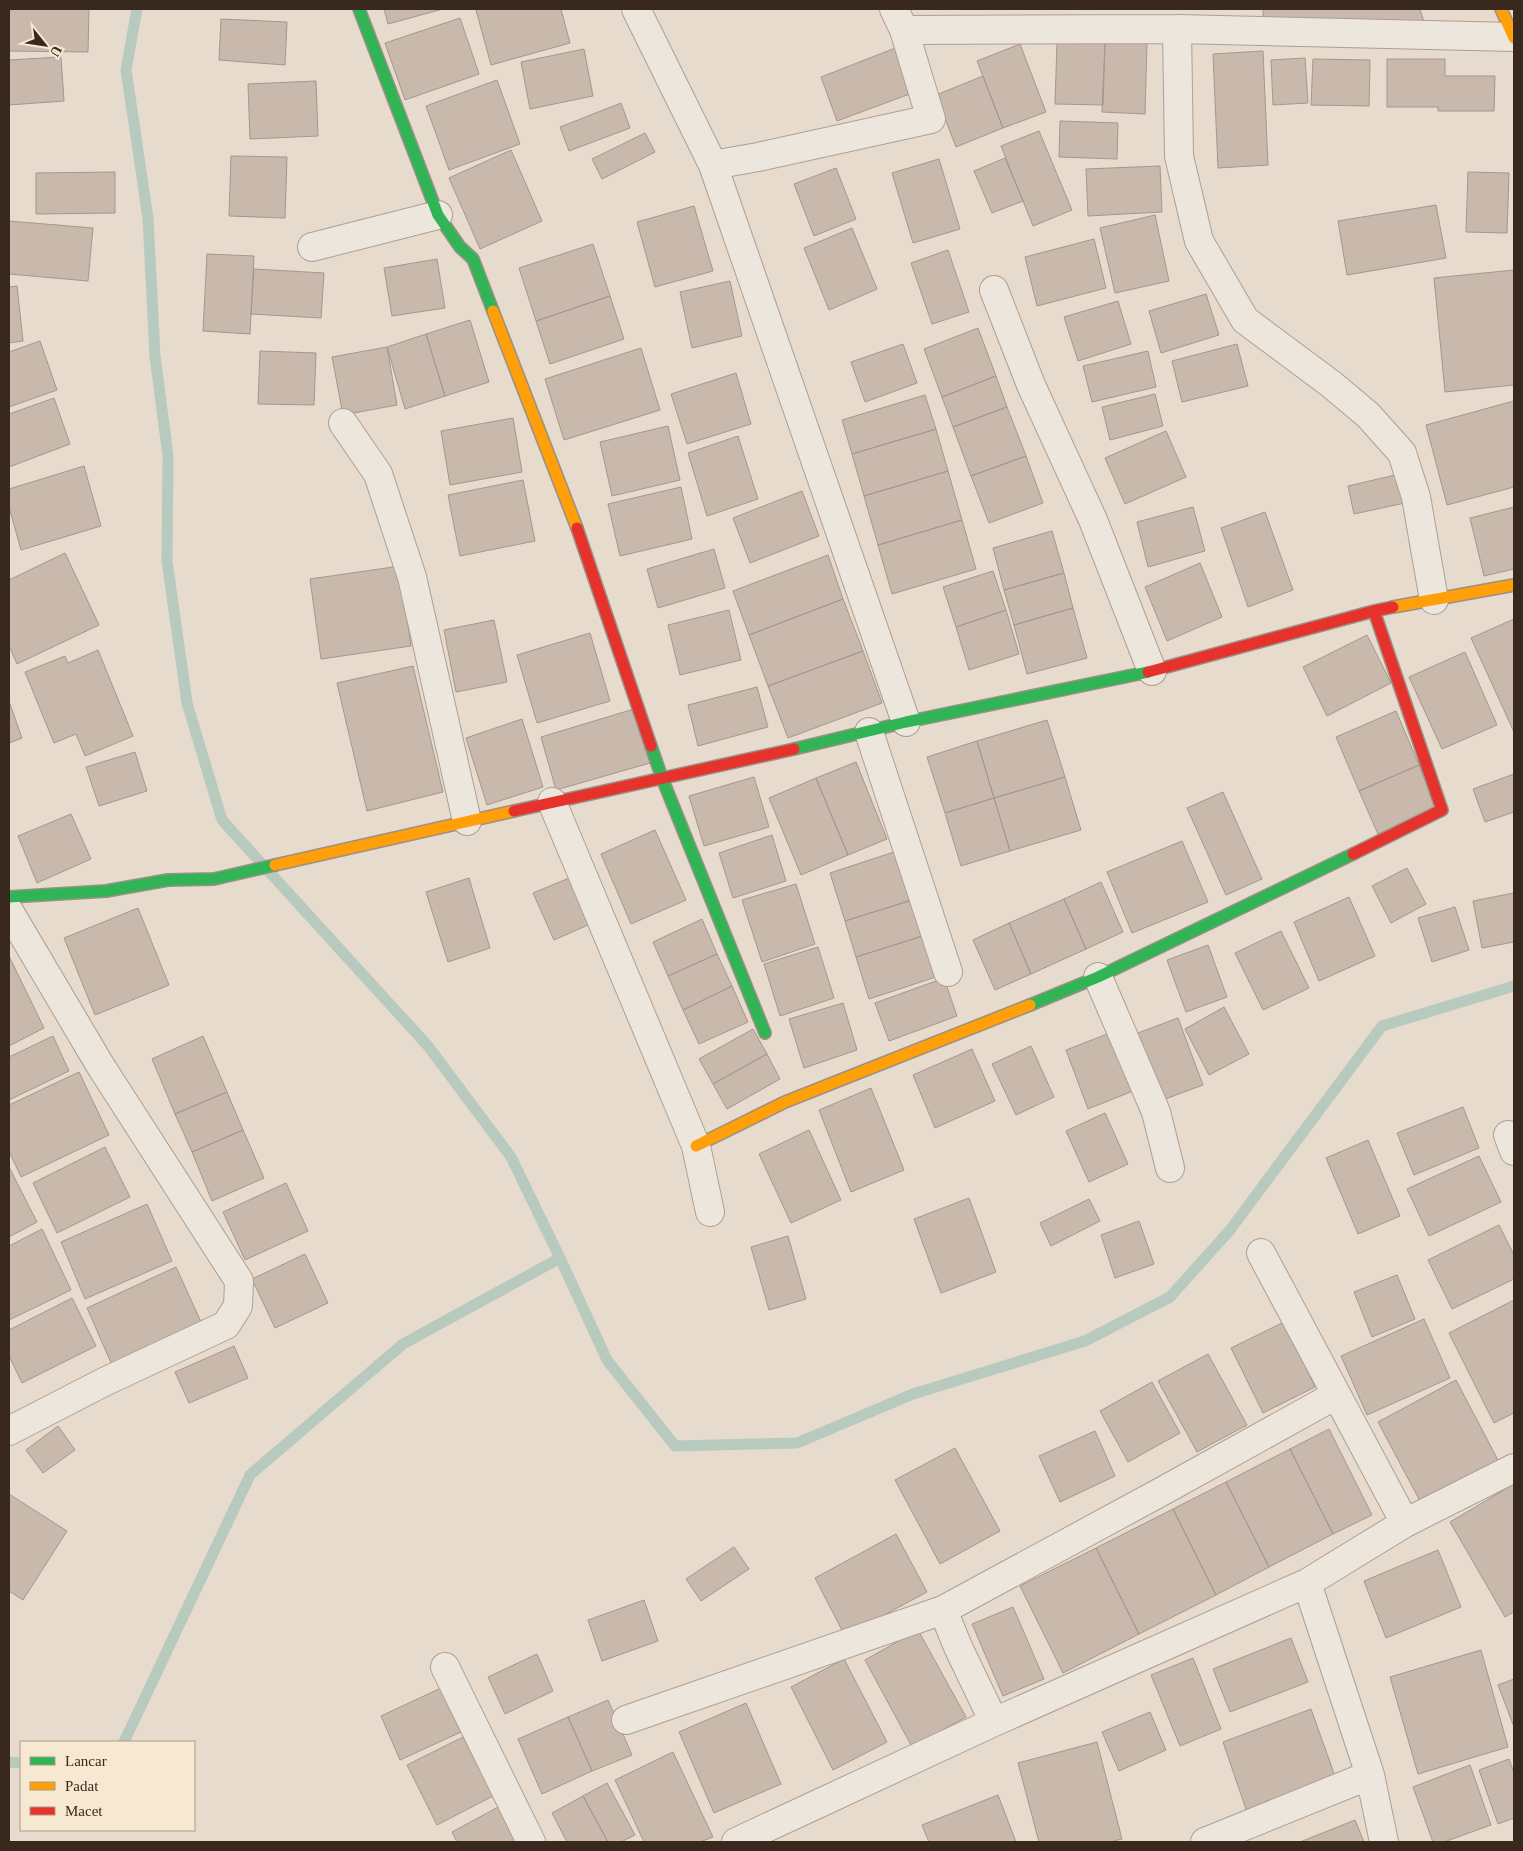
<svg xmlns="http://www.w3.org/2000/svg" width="1523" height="1851" font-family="Georgia,serif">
  <rect width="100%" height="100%" fill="#e6dbcc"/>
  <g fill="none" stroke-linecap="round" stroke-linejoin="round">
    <path stroke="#b8cabd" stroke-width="11" d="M137,9L126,70L148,218L155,356L168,456L167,561L187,703L222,820L428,1046L511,1157L560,1258L607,1360L675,1446L797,1443L913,1394L1085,1341L1170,1297L1230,1230L1382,1026L1514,986
      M124,1742L250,1475L403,1344L560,1258
      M9,1762L21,1763"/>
  </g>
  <path fill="#c9b9ad" stroke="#a6968b" d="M9,9H89L88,52L9,51Z
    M384,9H443L388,24Z
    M481,9H561L570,43L491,65L476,10Z
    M1263,9H1420L1425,25L1263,28Z
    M460,18L479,74L405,100L385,43Z
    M221,19L287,22L285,65L219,60Z
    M1057,42L1105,43L1103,105L1055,104Z
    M1105,43H1147L1145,114L1102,112Z
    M1020,44L1046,112L1003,128L977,61Z
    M898,47L915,92L837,121L821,77Z
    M584,49L593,96L530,109L521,62Z
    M1263,51L1268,165L1218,168L1213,54Z
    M61,57L64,101L9,105V60Z
    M1305,58L1308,103L1273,105L1271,60Z
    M1313,59L1370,60L1369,106L1311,105Z
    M1387,59H1445V76H1495L1494,111H1438V107H1387Z
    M983,76L1003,128L956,147L936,95Z
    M497,80L520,144L449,170L426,106Z
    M316,81L318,136L250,139L248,84Z
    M621,103L630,128L569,151L560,127Z
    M1060,121L1118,123L1117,159L1059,157Z
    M1039,131L1072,210L1033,226L1001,146Z
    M645,133L655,152L602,179L592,159Z
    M511,150L542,221L480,249L449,178Z
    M231,156L287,157L285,218L229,216Z
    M1005,158L1023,201L992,213L974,171Z
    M939,159L960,229L913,243L892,173Z
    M1160,166L1162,212L1088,216L1086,169Z
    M836,168L856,219L814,236L794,184Z
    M115,172V213L36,214V173Z
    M1468,172L1509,173L1507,233L1466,232Z
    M1436,205L1446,258L1347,275L1338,221Z
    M694,206L713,271L655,287L637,222Z
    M1155,215L1169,281L1115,293L1100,228Z
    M9,221L93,228L88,281L9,274Z
    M852,228L877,289L829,310L804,248Z
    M1094,239L1106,288L1037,306L1025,257Z
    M593,244L610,296L536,321L519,268Z
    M948,250L969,312L932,324L911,263Z
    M207,254L254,256L250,334L203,331Z
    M437,259L445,308L392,316L384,268Z
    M254,269L324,273L321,318L251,314Z
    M1514,270V385L1445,392L1434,278Z
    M730,281L742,336L692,348L680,292Z
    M17,286L23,341L9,343V287Z
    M1206,294L1219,335L1161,353L1149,311Z
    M610,296L624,339L550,364L536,321Z
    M1118,301L1131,344L1078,361L1064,317Z
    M470,320L489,382L445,396L426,334Z
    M978,328L996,376L942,397L924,349Z
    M426,334L445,396L405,409L387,347Z
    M40,341L57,390L9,407V352Z
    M903,344L917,383L865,402L851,362Z
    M1237,344L1248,386L1182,402L1172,361Z
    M387,347L397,405L343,415L332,357Z
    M641,348L660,410L564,440L545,379Z
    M260,351L316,353L314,405L258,404Z
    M1148,351L1156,387L1092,402L1083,366Z
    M736,373L751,424L687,444L671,394Z
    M996,376L1007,407L953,427L942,397Z
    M1155,394L1163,426L1110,440L1102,407Z
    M925,395L936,429L852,454L842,420Z
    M54,398L70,444L9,467V414Z
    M1514,401V487L1447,505L1426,425Z
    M1007,407L1026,456L971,476L953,427Z
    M513,418L522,472L450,485L441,431Z
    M668,426L680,480L612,496L600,442Z
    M936,429L948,471L864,496L852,454Z
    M1166,431L1186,477L1125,504L1105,458Z
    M738,436L758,499L707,516L688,453Z
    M1026,456L1043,503L989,523L971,476Z
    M84,466L101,526L21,550L9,507V489Z
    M948,471L962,520L878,545L864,496Z
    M1408,472L1414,501L1354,514L1348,486Z
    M523,480L535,541L460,556L448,495Z
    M681,487L692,539L620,556L608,504Z
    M802,491L819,536L750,563L733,518Z
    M1193,507L1205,551L1148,567L1137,522Z
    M1514,507V569L1484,576L1470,518Z
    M1265,512L1293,590L1248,607L1221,528Z
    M962,520L976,569L892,594L878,545Z
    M1052,531L1064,573L1004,590L993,548Z
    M714,549L725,588L658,608L647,569Z
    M65,553L99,625L17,664L9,646V580Z
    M828,555L843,599L749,635L733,591Z
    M1200,563L1222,617L1167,641L1145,587Z
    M400,566L411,646L321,659L310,579Z
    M993,571L1006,610L956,627L943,587Z
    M1064,573L1073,608L1014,625L1004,590Z
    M843,599L863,651L768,686L749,635Z
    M1073,608L1087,658L1027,674L1014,625Z
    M729,610L741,660L680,675L668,625Z
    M1006,610L1019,654L969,670L956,627Z
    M1514,619V732L1471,638Z
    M494,620L507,682L456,692L444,630Z
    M590,633L610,701L537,723L517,655Z
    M1367,635L1391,683L1327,716L1303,667Z
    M98,650L133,736L85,756L76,734L54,743L25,672L65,656L68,663Z
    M863,651L882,703L788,738L768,686Z
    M1465,652L1497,725L1442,749L1409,677Z
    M413,666L443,792L367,811L337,683Z
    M757,687L768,727L698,746L688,705Z
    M9,701L22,738L9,743Z
    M634,709L650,763L556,790L541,737Z
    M1396,711L1419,765L1359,791L1336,737Z
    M522,719L543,787L487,805L466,738Z
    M1047,720L1065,777L994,798L977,741Z
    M977,741L994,798L945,813L927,757Z
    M135,752L147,791L99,806L86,767Z
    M856,762L887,839L848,855L816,778Z
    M1419,765L1437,808L1378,834L1359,791Z
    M1514,774V812L1485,822L1473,789Z
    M754,777L769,827L704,846L689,796Z
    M1065,777L1081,830L1010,851L994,798Z
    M816,778L848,855L801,875L769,798Z
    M1223,792L1262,879L1226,895L1187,808Z
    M994,798L1010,851L961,866L945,813Z
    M71,814L91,859L37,883L18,836Z
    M655,830L686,900L631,924L601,854Z
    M772,835L786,881L733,898L719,853Z
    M1182,841L1208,902L1132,933L1107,872Z
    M900,850L915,899L845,921L830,873Z
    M1407,868L1426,904L1391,923L1372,886Z
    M574,876L595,922L554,940L533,893Z
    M469,878L490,948L448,962L426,892Z
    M1101,882L1123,932L1086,949L1064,899Z
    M796,884L815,944L762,962L742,900Z
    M1514,893V942L1482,948L1473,901Z
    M1349,897L1375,956L1319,981L1294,922Z
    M915,899L926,935L856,957L845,921Z
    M1064,899L1086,949L1031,974L1009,923Z
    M1455,907L1469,950L1432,962L1418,918Z
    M138,908L169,985L95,1015L64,938Z
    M702,919L717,954L668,976L653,942Z
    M1009,923L1031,974L995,990L973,940Z
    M1281,931L1309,988L1263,1010L1235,953Z
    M926,935L939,976L869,999L856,957Z
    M1208,945L1227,997L1186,1012L1167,960Z
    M818,947L834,998L780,1016L764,964Z
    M717,954L732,986L683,1010L668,976Z
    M9,956L44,1028L9,1046Z
    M944,978L957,1016L889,1041L875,1003Z
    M732,986L748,1022L699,1044L683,1010Z
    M843,1003L857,1050L804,1068L789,1019Z
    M1224,1007L1249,1054L1209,1075L1185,1029Z
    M1178,1018L1203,1085L1160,1101L1135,1034Z
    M753,1029L767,1054L713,1084L699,1059Z
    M1115,1031L1138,1089L1088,1109L1066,1050Z
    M53,1036L69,1071L9,1100V1057Z
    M203,1036L227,1092L175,1114L152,1059Z
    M1031,1046L1054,1097L1016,1115L992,1064Z
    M972,1049L995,1101L935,1128L913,1075Z
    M767,1054L780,1079L727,1109L713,1084Z
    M79,1072L109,1135L21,1177L9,1151V1105Z
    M871,1088L904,1170L851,1192L819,1110Z
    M227,1092L243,1130L192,1152L175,1114Z
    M1463,1107L1479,1148L1414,1175L1397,1133Z
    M1105,1113L1128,1164L1089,1182L1066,1131Z
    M243,1130L264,1178L212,1201L192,1152Z
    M809,1130L841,1200L791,1223L759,1154Z
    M1368,1140L1400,1216L1358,1234L1326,1158Z
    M105,1147L130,1197L57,1233L33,1183Z
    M1479,1156L1501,1202L1429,1236L1407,1189Z
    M9,1167L37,1222L9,1237Z
    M286,1183L308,1231L245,1260L223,1212Z
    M969,1198L996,1272L941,1293L914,1219Z
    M1089,1199L1100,1221L1051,1246L1040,1223Z
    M147,1204L172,1261L85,1299L61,1242Z
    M1139,1221L1154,1264L1115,1278L1101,1235Z
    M1499,1225L1514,1255V1279L1452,1309L1428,1260Z
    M42,1229L71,1290L9,1320V1246Z
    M788,1236L806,1299L769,1310L751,1247Z
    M305,1254L328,1303L275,1328L252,1279Z
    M176,1267L202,1324L112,1365L87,1308Z
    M1397,1275L1415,1319L1372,1337L1354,1292Z
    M72,1298L96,1346L22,1383L9,1356V1330Z
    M1514,1300V1413L1494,1423L1449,1333Z
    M1424,1319L1450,1378L1367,1415L1341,1356Z
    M1284,1322L1315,1387L1263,1413L1231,1348Z
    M234,1346L248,1378L189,1403L175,1372Z
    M1208,1354L1247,1425L1197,1452L1158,1381Z
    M1456,1380L1499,1462L1421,1503L1378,1422Z
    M1152,1382L1180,1433L1128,1462L1100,1411Z
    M58,1426L75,1450L43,1473L26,1450Z
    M1329,1429L1372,1515L1333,1534L1290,1449Z
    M1095,1431L1115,1476L1060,1502L1039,1456Z
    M955,1448L1000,1531L940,1564L895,1480Z
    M1290,1449L1333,1534L1269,1567L1226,1482Z
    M1226,1482L1269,1567L1216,1595L1173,1509Z
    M1514,1484V1612L1505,1617L1450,1522Z
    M9,1494L67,1531L23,1600L9,1591Z
    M1173,1509L1216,1595L1139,1634L1096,1548Z
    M896,1534L927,1592L845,1636L815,1578Z
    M734,1547L749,1569L701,1601L686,1579Z
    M1096,1548L1139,1634L1063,1673L1020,1586Z
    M1438,1550L1461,1607L1386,1638L1364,1581Z
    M644,1600L658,1641L602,1661L588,1620Z
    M1013,1607L1044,1679L1003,1696L972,1624Z
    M918,1630L966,1717L912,1747L865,1660Z
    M1291,1638L1308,1682L1230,1712L1213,1669Z
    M1481,1650L1508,1747L1418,1774L1390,1677Z
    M537,1654L553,1691L505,1714L488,1677Z
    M1193,1658L1221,1729L1180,1746L1151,1675Z
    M844,1659L887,1742L833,1770L791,1687Z
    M1514,1679V1727L1498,1685Z
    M441,1688L461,1732L400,1760L381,1716Z
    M608,1700L632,1755L592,1771L568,1717Z
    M746,1703L781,1784L714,1813L679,1732Z
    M1311,1709L1336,1779L1247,1812L1223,1742Z
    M1150,1712L1166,1750L1119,1771L1102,1732Z
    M568,1717L592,1771L542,1794L518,1739Z
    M463,1737L493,1796L437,1825L407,1765Z
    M1097,1742L1122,1839L1110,1842H1039L1018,1763Z
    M673,1752L713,1837L700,1842H644L615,1780Z
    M1509,1759L1514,1773V1818L1498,1824L1479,1770Z
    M1470,1765L1491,1825L1444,1842H1433L1413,1787Z
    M607,1783L635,1835L621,1842H608L583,1796Z
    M998,1795L1016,1842H929L922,1825Z
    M583,1796L608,1842H567L552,1813Z
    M502,1805L521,1842H457L452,1832Z
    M1355,1820L1364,1842H1300Z"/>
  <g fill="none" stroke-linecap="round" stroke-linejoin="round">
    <defs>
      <path id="street" d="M636,9L713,165L906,722
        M894,9L904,30
        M1177,29L1179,156L1199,241L1245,320L1331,384L1368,415L1402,453L1416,497L1434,600
        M713,165L758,157L931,119L904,30L1177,29L1514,37
        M312,247L438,215
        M994,290L1031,385L1093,520L1152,671
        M343,423L378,474L412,577L467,821
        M869,732L948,972
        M552,802L696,1146L710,1212
        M9,911L100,1065L239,1281L238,1306L226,1325L104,1382L9,1431
        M1098,977L1156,1112L1170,1168
        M1508,1135L1514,1151
        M1261,1253L1405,1523
        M1307,1583L1370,1775L1384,1842
        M445,1667L531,1842
        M626,1720L943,1610
        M994,1722L958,1647L943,1610L1159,1493L1336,1395
        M736,1842L994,1722L1307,1583L1405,1523L1514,1468
        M1205,1842L1370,1775"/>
      <path id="fast" d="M359,9L438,215L460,247L473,259L493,311
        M651,746L662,778L765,1033
        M794,749L906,722L1148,672
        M9,897L106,891L168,880L214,879L275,865
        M1030,1005L1098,977L1353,854"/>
      <path id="slow" d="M1501,9L1514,38
        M493,311L577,528
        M1393,607L1514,585
        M275,865L514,811
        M696,1146L785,1102L1030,1005"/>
      <path id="jam" d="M577,528L651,746
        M1148,672L1374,611L1393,607
        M514,811L794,749
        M1353,854L1442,810L1374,611"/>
    </defs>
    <use href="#street" stroke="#aba095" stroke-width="30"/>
    <use href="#fast" stroke="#9a9085" stroke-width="14"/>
    <use href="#slow" stroke="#9a9085" stroke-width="14"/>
    <use href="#jam" stroke="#9a9085" stroke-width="14"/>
    <use href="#street" stroke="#ede6dd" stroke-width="28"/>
    <use href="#fast" stroke="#30b455" stroke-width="11"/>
    <use href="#slow" stroke="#ff9f0a" stroke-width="11"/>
    <use href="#jam" stroke="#e5322d" stroke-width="11"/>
  </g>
  <rect width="1523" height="1851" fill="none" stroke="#39281d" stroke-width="20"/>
  <rect x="20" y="1741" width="175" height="90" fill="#f7e8d1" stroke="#ab9b89"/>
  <rect x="30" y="1757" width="25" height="8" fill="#30b455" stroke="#ab9b89"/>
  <text x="65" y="1766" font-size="15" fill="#39281d">Lancar</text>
  <rect x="30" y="1782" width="25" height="8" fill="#ff9f0a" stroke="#ab9b89"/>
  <text x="65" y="1791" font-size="15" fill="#39281d">Padat</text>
  <rect x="30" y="1807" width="25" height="8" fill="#e5322d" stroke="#ab9b89"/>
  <text x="65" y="1816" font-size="15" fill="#39281d">Macet</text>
  <g transform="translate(45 45) rotate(120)" stroke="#f7e8d1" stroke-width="4" paint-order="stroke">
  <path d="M0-4L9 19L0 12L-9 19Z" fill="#39281d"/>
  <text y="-8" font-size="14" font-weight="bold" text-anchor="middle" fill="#39281d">U</text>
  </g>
</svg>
